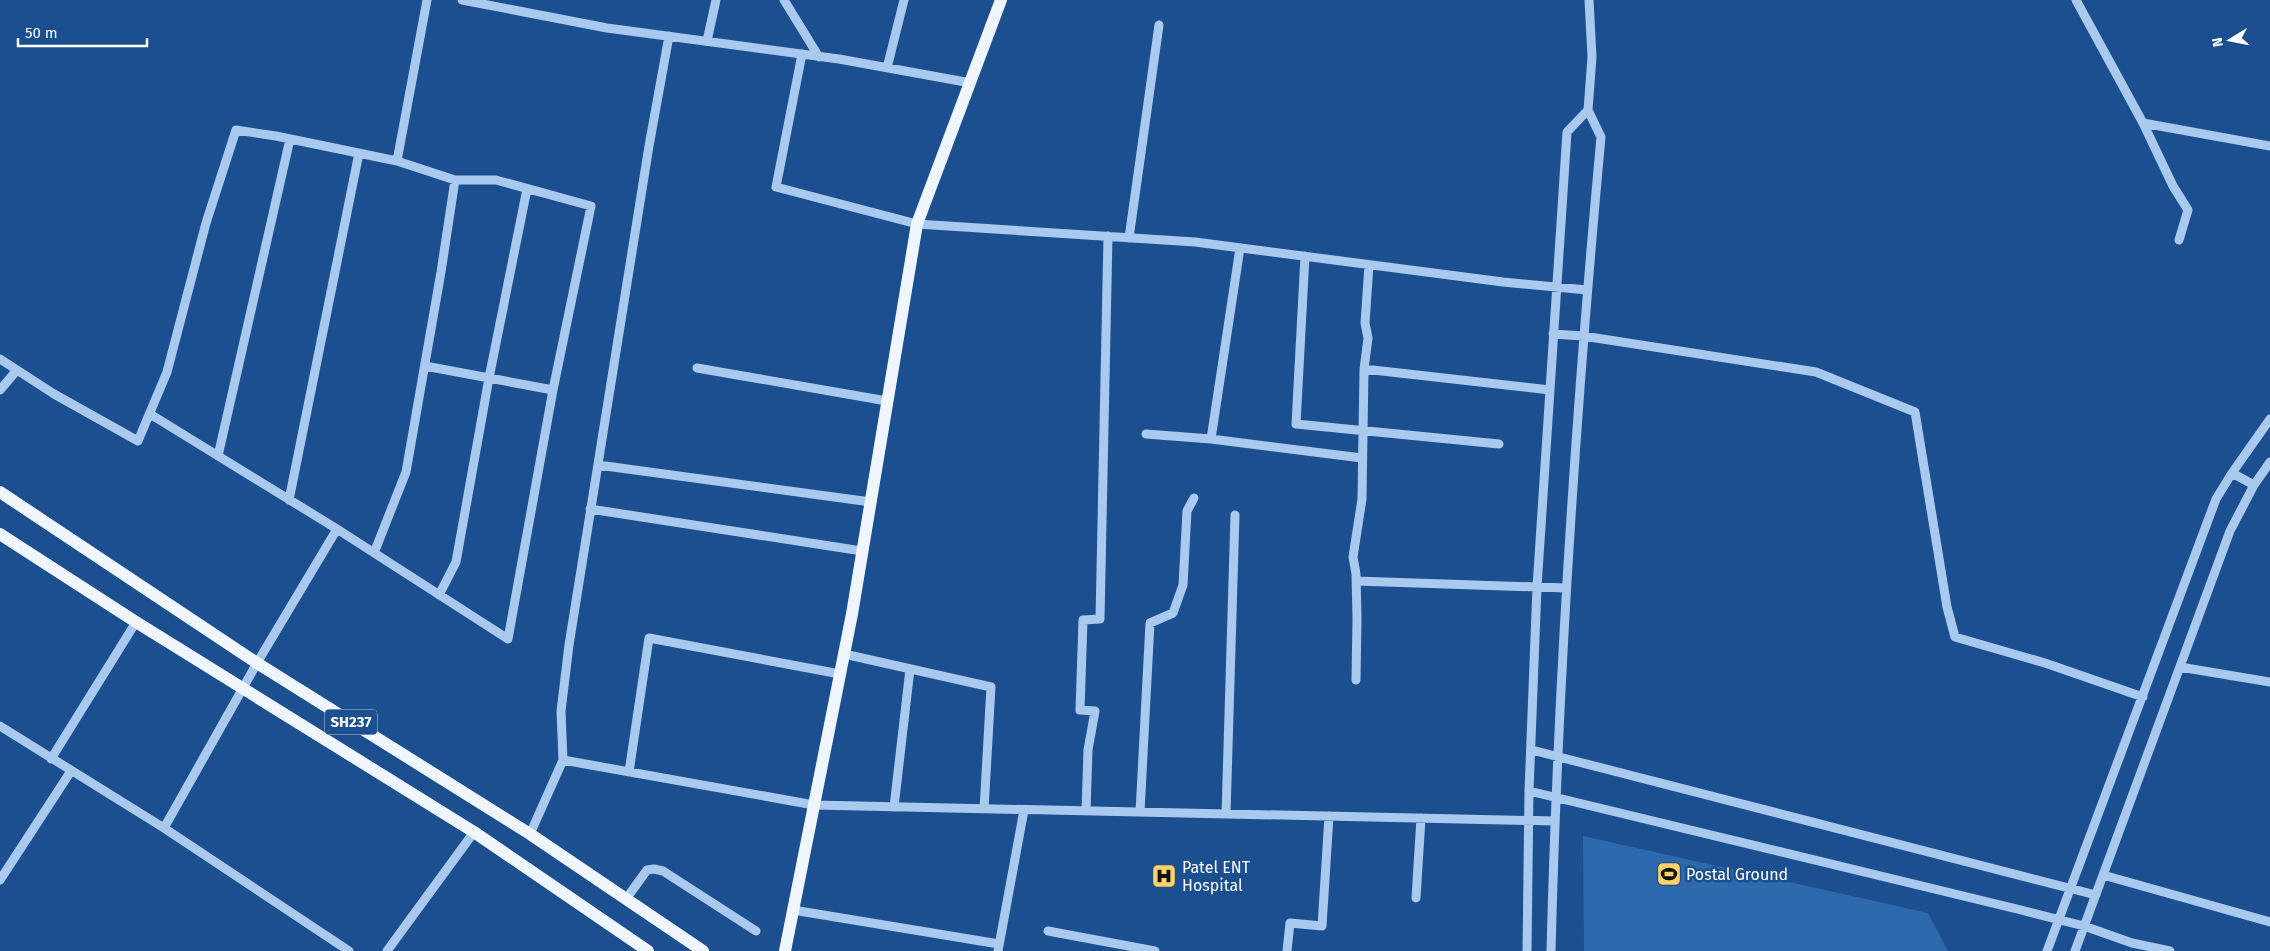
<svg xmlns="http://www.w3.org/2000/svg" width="2270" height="951" font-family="'Fira Sans',sans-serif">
  <rect width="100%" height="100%" fill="#1b4f8f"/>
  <path fill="#2e69ad" d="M1583,836L1928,913L1948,951H1584Z"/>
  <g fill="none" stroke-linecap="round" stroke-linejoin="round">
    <path stroke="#a9c9ee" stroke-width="9" d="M462,0L607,28L839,59L971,83
      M784,0L819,57
      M2076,0L2143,123L2173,186L2188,210L2179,240
      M707,41L716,0
      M802,54L776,187L917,224L1195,242L1503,282L1587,290
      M887,68L904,0
      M2143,123L2270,146
      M397,161L427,0
      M1129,238L1159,25
      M1305,256L1296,424L1499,444
      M1553,334L1583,336L1816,372L1915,412L1947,607L1955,637L2045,663L2143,697
      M0,359L54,394L138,441L167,372L206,223L236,130L276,136L397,161L455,180H496L591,206L553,390L508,639L337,529L150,414
      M425,366L553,390
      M697,368L887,401
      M1364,369L1550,390
      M0,390L17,370
      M1146,434L1211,439L1362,458
      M1211,439L1240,248
      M218,456L290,139
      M598,465L871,502
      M2232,473L2254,485
      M289,500L359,153
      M590,509L862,551
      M374,553L406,472L441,272L455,180
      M1356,581L1566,588
      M439,595L456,562L489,378L527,189
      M844,654L991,687L984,809
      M2180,667L2270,682
      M1356,680L1357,619L1356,574L1353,557L1362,499L1364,369L1368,338L1365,323L1369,265
      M0,726L164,828L349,951
      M1532,750L2096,895
      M51,759L136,622
      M563,760L814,805L1554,821
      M629,772L649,638L840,674
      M1529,791L2017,909L2084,926L2132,943L2170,951
      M894,807L910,669
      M1086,811L1088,750L1095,711L1080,710L1083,620L1100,619L1108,236
      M1140,812L1150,623L1173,613L1183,585L1187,511L1194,498
      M1226,814L1235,515
      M164,828L257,663L337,529
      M530,834L563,760L561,711L569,645L649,146L669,36
      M2103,875L2270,922
      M0,880L71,771
      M1416,898L1421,818
      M626,899L647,870L654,869L663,871L756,931
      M793,910L999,944
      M1048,931L1155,951
      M387,951L474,832
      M998,951L1024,810
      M1287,951L1290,923L1322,926L1329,816
      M1527,951L1529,791L1537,587L1567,132L1588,110
      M1551,951C1558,679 1576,408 1601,137L1588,110L1592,57L1589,0
      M2047,951L2216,499L2232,473L2270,419
      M2075,951L2230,531L2254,485L2270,462"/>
    <path stroke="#f0f6ff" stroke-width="12" d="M0,492L257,663L530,834L703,951
      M0,534L136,622L474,832L648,951
      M785,951L852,614L917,224L1001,0"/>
  </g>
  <defs>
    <symbol id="stadium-square" viewBox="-11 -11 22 22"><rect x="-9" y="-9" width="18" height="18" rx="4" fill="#ffd166" stroke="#1b4f8f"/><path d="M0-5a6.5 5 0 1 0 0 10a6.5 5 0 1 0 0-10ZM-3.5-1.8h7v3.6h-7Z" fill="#111"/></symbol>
    <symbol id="hospital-square" viewBox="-11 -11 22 22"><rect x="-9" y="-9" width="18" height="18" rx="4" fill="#ffd166" stroke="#1b4f8f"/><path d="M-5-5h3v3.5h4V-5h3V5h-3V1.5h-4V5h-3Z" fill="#111"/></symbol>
  </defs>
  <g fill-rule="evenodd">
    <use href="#stadium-square" x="1655" y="860" width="28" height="28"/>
    <use href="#hospital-square" x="1150" y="862" width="28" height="28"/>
  </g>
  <g text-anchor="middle" stroke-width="5" stroke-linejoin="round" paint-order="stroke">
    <rect fill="#1b4f8f" stroke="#bbcadd" stroke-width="1" x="325" y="709.5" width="52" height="25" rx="4"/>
    <g font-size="15" font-weight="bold" fill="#fff">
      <text x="351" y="727">SH237</text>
    </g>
    <g font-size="16" fill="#fff" stroke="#1b4f8f" text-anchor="start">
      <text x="1182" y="873">Patel ENT<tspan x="1182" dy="18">Hospital</tspan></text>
      <text x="1686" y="880">Postal Ground</text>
    </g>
  </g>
  <g transform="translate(2230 40) rotate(260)" stroke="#1b4f8f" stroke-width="4" paint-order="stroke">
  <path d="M0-4L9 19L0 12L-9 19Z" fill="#ffffff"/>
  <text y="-8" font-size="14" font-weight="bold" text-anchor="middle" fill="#ffffff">N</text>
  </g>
  <path d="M18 38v8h129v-8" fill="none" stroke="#ffffff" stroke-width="2.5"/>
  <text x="25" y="38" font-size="15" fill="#ffffff" stroke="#1b4f8f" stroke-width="4" paint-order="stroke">50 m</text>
</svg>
